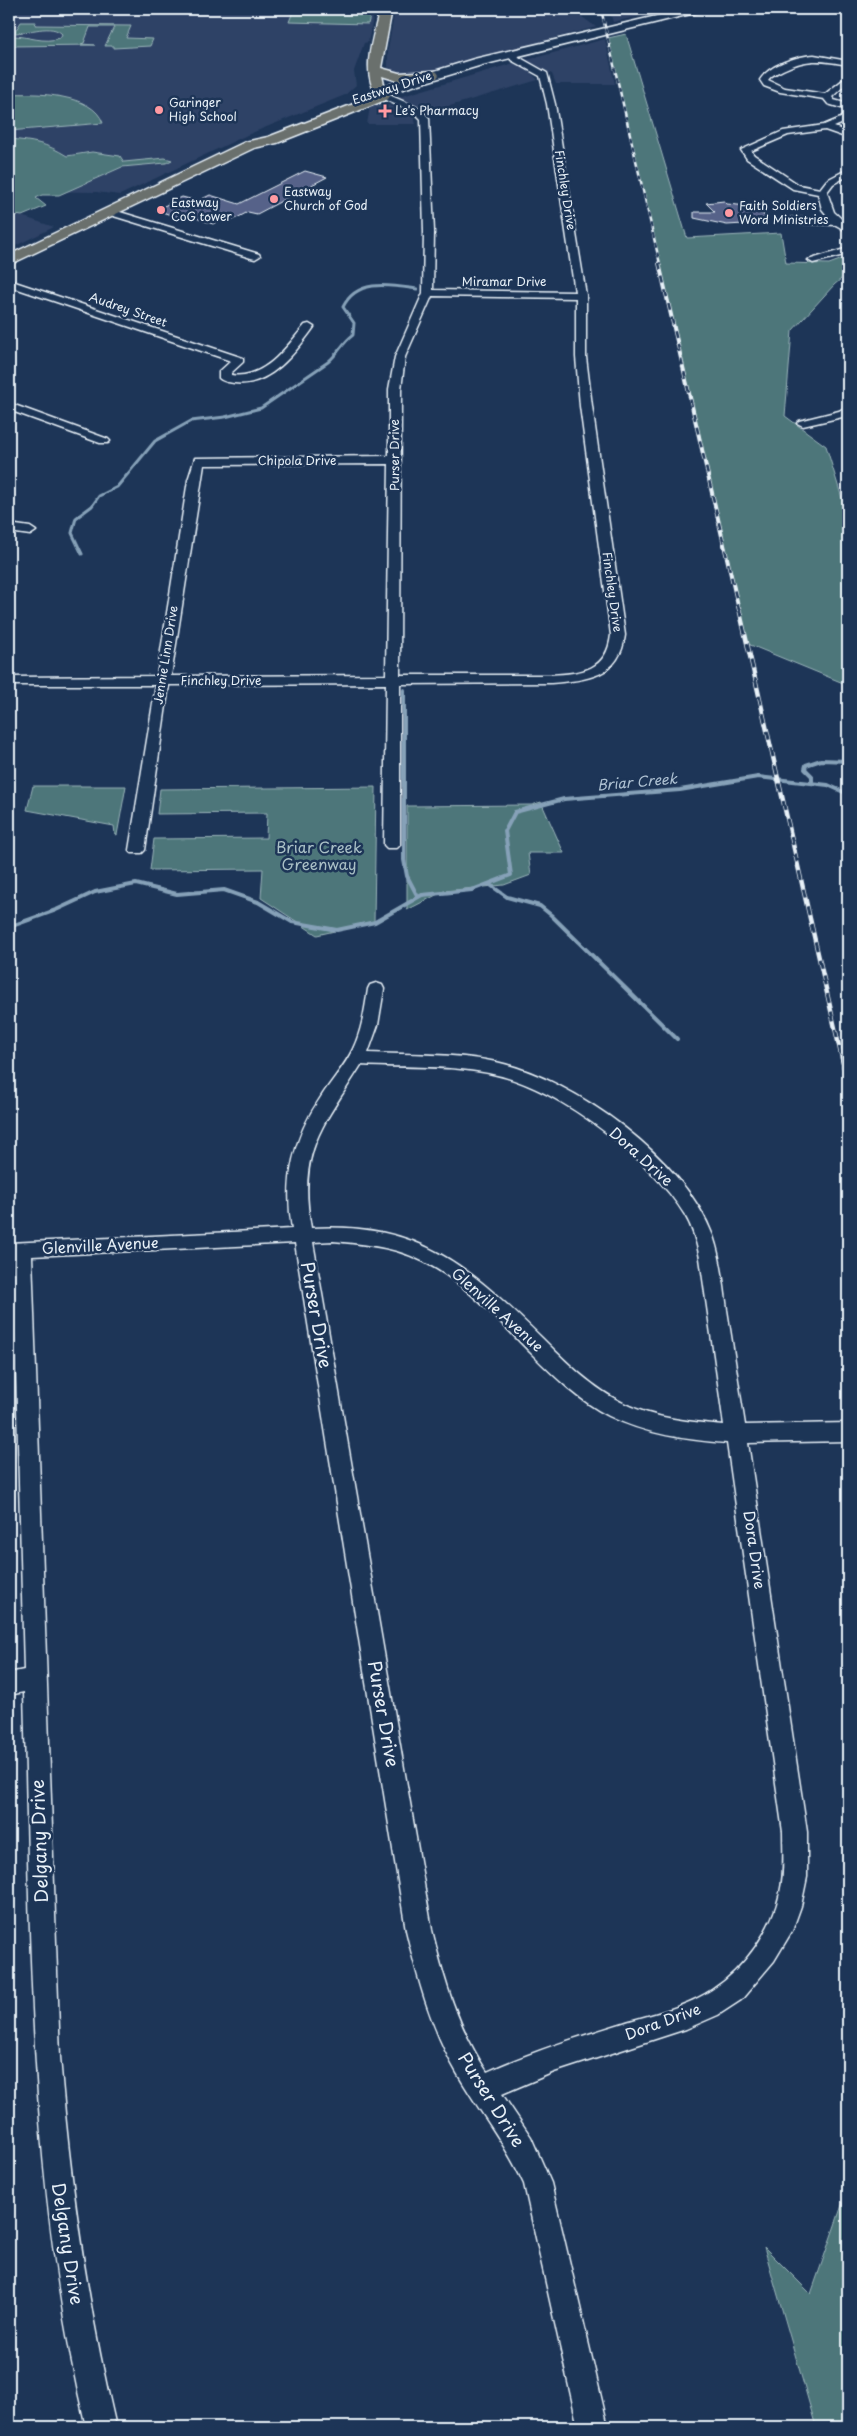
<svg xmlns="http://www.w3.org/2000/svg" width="857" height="2436" font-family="'Playpen Sans',sans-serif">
  <rect width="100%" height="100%" fill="#1d3557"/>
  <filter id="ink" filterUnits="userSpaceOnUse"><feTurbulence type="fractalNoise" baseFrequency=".02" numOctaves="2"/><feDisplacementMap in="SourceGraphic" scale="10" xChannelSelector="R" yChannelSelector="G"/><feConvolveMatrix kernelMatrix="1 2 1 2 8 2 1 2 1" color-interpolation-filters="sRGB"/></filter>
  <g filter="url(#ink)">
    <path fill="#2e4266" d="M9,9H375L368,42L364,43L354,71L356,85L345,95L247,135L120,195L96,192L9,191Z
      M395,9H571L596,27L421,73L406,74L396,72L388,67V49Z
      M609,9H670L613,22Z
      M605,39L615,84H556L552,74L527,60Z
      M514,63L530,72L538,80L429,112L396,98Z
      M383,103L413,115L416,124H367L370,107Z
      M9,212L54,227L9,249Z"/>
    <path fill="#4d767a" stroke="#9ab4b9" d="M294,9H372L368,24L289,22Z
      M21,22H36L35,25L131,26L126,38L153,39L150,46L114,48V46H105L114,27H90L84,43L81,44L95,45L9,46V40L13,36C29,36 43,44 60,38L62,34C52,23 28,33 14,33Z
      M626,34L687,238L781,233L786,263L829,264L848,257V273L834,285L792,331L785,416L826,446L848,518V685L748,644L608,38Z
      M9,94C35,93 93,93 103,123L9,131Z
      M9,139C33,141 46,143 67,156L92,152L120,156L124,162L165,158L172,160L166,163L122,167L59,195H42L36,198L46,206L22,216L9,214Z
      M33,786H126L117,835L115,834L114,826L27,810Z
      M376,787L374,922L317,935L261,898L263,869L150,870L154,839L266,838L267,813L157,814L160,789Z
      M541,802L564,853H528L531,875L504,885L444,891L407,910V806L532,805Z
      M848,2188V2427H816L764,2247L811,2294Z"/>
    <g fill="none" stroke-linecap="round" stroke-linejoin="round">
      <path stroke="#86a1b8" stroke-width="3" d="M82,554L72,533L76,518L92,506L99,496L117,487L155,441L191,421L225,417L261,408L328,362C339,353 342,343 353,335L354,323L343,307C357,278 390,285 417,289"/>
      <path stroke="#86a1b8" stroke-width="4" d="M404,690V860L407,876L418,897
        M9,721V736
        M9,739L12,755L9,764
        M812,783V776L805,769L806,765L821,760L848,761
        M489,884L507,897L540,906L551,915L677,1039
        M9,927L56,910L95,892L136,884L177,894L224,890L258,902L292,922L337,930L375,922L422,895L472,890L511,875L505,831L515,812L564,799L680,790L758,777L828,785L848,794"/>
    </g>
    <path fill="#566289" stroke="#e8f1f8" d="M305,171L327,177L257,214L248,212L231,221L223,218L213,224L190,216L183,219L156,210L182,197L198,201L210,195L239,204Z
      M724,201L727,204L748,206L767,217L752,226L744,224L727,225L694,218V212H715L706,203Z"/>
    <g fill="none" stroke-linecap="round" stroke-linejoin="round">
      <defs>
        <path id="street" d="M814,55L848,61V65C823,61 810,57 785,69C779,72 772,74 768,80L785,88L825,94L848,76V82L832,97L834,100L848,104V110L828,104L824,99L780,92L764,86L760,80C769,65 797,56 814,55Z
          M511,56H517L547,73L555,104L586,295V357L592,406L625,635C620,677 587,680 551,683L400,684V845L397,848H387L384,845L386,684L169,685L145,850L142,853H132L129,850L156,685H9V677L157,676L188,480L195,458L389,456V389L395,357L423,293L424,232L421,119L415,113L381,98V94H387L421,109L429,118L434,232L433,290L575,292L547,104L540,76L511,60ZM432,296L576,298V357L580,406L611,635C607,671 582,673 551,675H400L401,389L405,357ZM389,464L386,675L171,676L204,465Z
          M848,115V121L834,127L848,132V138L825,130L788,135L751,151L754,155L799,185L820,189L827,180L848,169V176L833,184L827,192L834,212L848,225V232L836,225L788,223V219L791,218L830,219L822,209L818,194L793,189L747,159L741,150L783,131L824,125Z
          M110,209L259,254L260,256L255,259L251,258L107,214V210Z
          M848,248V254L813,263L808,260Z
          M9,280L243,358V362L231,373V375C264,380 286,348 305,325L309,324L314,327C296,352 269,388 234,383C228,382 223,382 219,378V372L231,361L9,286Z
          M9,403L108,439L110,441L108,443H100L9,410Z
          M848,406L847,416L803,426L797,423L799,421L839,411Z
          M9,524L30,527L36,531L30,535L9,532Z
          M376,983L382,985L384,989L378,1025L368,1053C411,1055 454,1053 496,1062C574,1079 685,1159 713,1236C721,1260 724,1285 727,1310C733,1348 739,1387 745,1425L848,1423V1441L748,1443L807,1832V1877L801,1906L792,1931L774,1961L741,2000L718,2015L686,2029L554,2072L502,2094L531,2137L551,2183L608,2427H578L524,2184C506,2144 479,2111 457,2073C431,2028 418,1980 406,1930L295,1243L32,1256L60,2057C70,2182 87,2305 116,2427H86C28,2184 31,1941 24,1692L9,1695V1673L24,1670L13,1257H9V1243L292,1229C284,1180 293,1138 321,1097C331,1081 345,1066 353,1049C362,1030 365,1009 368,989L370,985ZM361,1065C407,1068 452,1064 497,1075C560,1089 652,1160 685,1215C693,1228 697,1244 700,1258L724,1425C690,1422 656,1419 625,1404C593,1389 566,1362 542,1338C468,1266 420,1222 311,1228C297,1150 323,1126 361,1065ZM333,1241C355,1243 376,1245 397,1251C452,1267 493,1315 532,1354C555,1377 580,1401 609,1416C646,1434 686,1440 727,1443L783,1832C783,1852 785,1873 780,1893C772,1930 744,1969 712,1990C688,2006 658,2013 630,2021C582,2036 533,2051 487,2072C458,2028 444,1981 432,1930L313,1242Z"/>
        <path id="secondary" d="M686,9H705L703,11L482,65L383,95L379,96L373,92L375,89L474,59Z"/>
        <path id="primary" d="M380,9H392L381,68L399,73L433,71L437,72L439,75L437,78L398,81L382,76L385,88L390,96L388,99L277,143L254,148L9,265V255L245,142L268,137L377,95C360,71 374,35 380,9Z"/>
      </defs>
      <use href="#street" stroke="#e8f1f8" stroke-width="3"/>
      <use href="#secondary" stroke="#e8f1f8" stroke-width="3"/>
      <use href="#primary" stroke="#e8f1f8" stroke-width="3"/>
      <use href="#street" fill="#1d3557" fill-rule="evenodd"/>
      <use href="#secondary" fill="#1d3557" fill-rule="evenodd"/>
      <use href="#primary" fill="#6b706d" fill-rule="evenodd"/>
      <defs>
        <path id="rail-far3" d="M601,9L660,264"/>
        <path id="rail-far2" d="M659,263L739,610"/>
        <path id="rail-far1" d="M739,608L843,1063"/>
        <path id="rail" d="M843,1061L848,1085"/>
      </defs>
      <use href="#rail-far3" stroke="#e8f1f8" stroke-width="2.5"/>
      <use href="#rail-far2" stroke="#e8f1f8" stroke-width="4"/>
      <use href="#rail-far1" stroke="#e8f1f8" stroke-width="4.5"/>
      <use href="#rail" stroke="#e8f1f8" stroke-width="5.5"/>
      <use href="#rail-far3" stroke="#1d3557" stroke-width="2" stroke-dasharray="5" stroke-linecap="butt"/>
      <use href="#rail-far2" stroke="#1d3557" stroke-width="2.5" stroke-dasharray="7" stroke-linecap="butt"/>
      <use href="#rail-far1" stroke="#1d3557" stroke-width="3" stroke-dasharray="9" stroke-linecap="butt"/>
      <use href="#rail" stroke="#1d3557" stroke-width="4" stroke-dasharray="12" stroke-linecap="butt"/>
    </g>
  </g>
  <g fill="#ff9aa2" stroke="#1d3557" stroke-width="2">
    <circle cx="159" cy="110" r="5"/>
    <path d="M382.5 103.5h5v5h5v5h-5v5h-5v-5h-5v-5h5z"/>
    <circle cx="274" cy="199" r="5"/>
    <circle cx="161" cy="210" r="5"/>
    <circle cx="729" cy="213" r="5"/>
  </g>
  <g text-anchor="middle" stroke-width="5" stroke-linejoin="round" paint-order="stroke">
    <g font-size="12" fill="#e8f1f8" stroke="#1d3557">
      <text transform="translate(392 88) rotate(-18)" y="4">Eastway Drive</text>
      <text transform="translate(565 190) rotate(81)" y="4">Finchley Drive</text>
      <text x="504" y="286">Miramar Drive</text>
      <text transform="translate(128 310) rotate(19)" y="4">Audrey Street</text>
      <text transform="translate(395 455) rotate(-90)" y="4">Purser Drive</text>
      <text x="297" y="465">Chipola Drive</text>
      <text transform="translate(612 592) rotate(82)" y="4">Finchley Drive</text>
      <text transform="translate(166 655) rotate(-81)" y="4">Jennie Linn Drive</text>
      <text x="221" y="685">Finchley Drive</text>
    </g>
    <g font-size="12" fill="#e8f1f8" stroke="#1d3557" text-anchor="start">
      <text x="169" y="107">Garinger<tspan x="169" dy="14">High School</tspan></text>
      <text x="395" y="115">Le's Pharmacy</text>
      <text x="284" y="196">Eastway<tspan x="284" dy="14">Church of God</tspan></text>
      <text x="171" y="207">Eastway<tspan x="171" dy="14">CoG tower</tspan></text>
      <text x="739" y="210">Faith Soldiers<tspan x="739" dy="14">Word Ministries</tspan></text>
    </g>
    <g font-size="14" font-style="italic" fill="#afc2d3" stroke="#1d3557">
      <text transform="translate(637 782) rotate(-5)" y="5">Briar Creek</text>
    </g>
    <g font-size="15" fill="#aac0c6" stroke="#1d3557">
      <text x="319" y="853">Briar Creek<tspan x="319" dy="17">Greenway</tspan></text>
    </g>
    <g font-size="15" fill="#e8f1f8" stroke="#1d3557">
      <text transform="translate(641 1157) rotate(42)" y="5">Dora Drive</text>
      <text transform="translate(100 1246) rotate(-3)" y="5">Glenville Avenue</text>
      <text transform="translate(497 1310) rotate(42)" y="5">Glenville Avenue</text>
      <text transform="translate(754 1550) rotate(82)" y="5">Dora Drive</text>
      <text transform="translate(663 2022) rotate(-20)" y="5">Dora Drive</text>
    </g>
    <g font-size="18" fill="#e8f1f8" stroke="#1d3557">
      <text transform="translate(316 1315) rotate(80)" y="6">Purser Drive</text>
      <text transform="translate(383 1714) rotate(80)" y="6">Purser Drive</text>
      <text transform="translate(40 1841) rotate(-92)" y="6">Delgany Drive</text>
      <text transform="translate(491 2100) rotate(58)" y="6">Purser Drive</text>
      <text transform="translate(67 2244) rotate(81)" y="6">Delgany Drive</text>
    </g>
  </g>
  <rect width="857" height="2436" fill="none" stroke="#1d3557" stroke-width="30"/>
  <rect x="15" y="15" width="827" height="2406" fill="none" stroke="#e8f1f8" stroke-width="2" filter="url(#ink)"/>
</svg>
